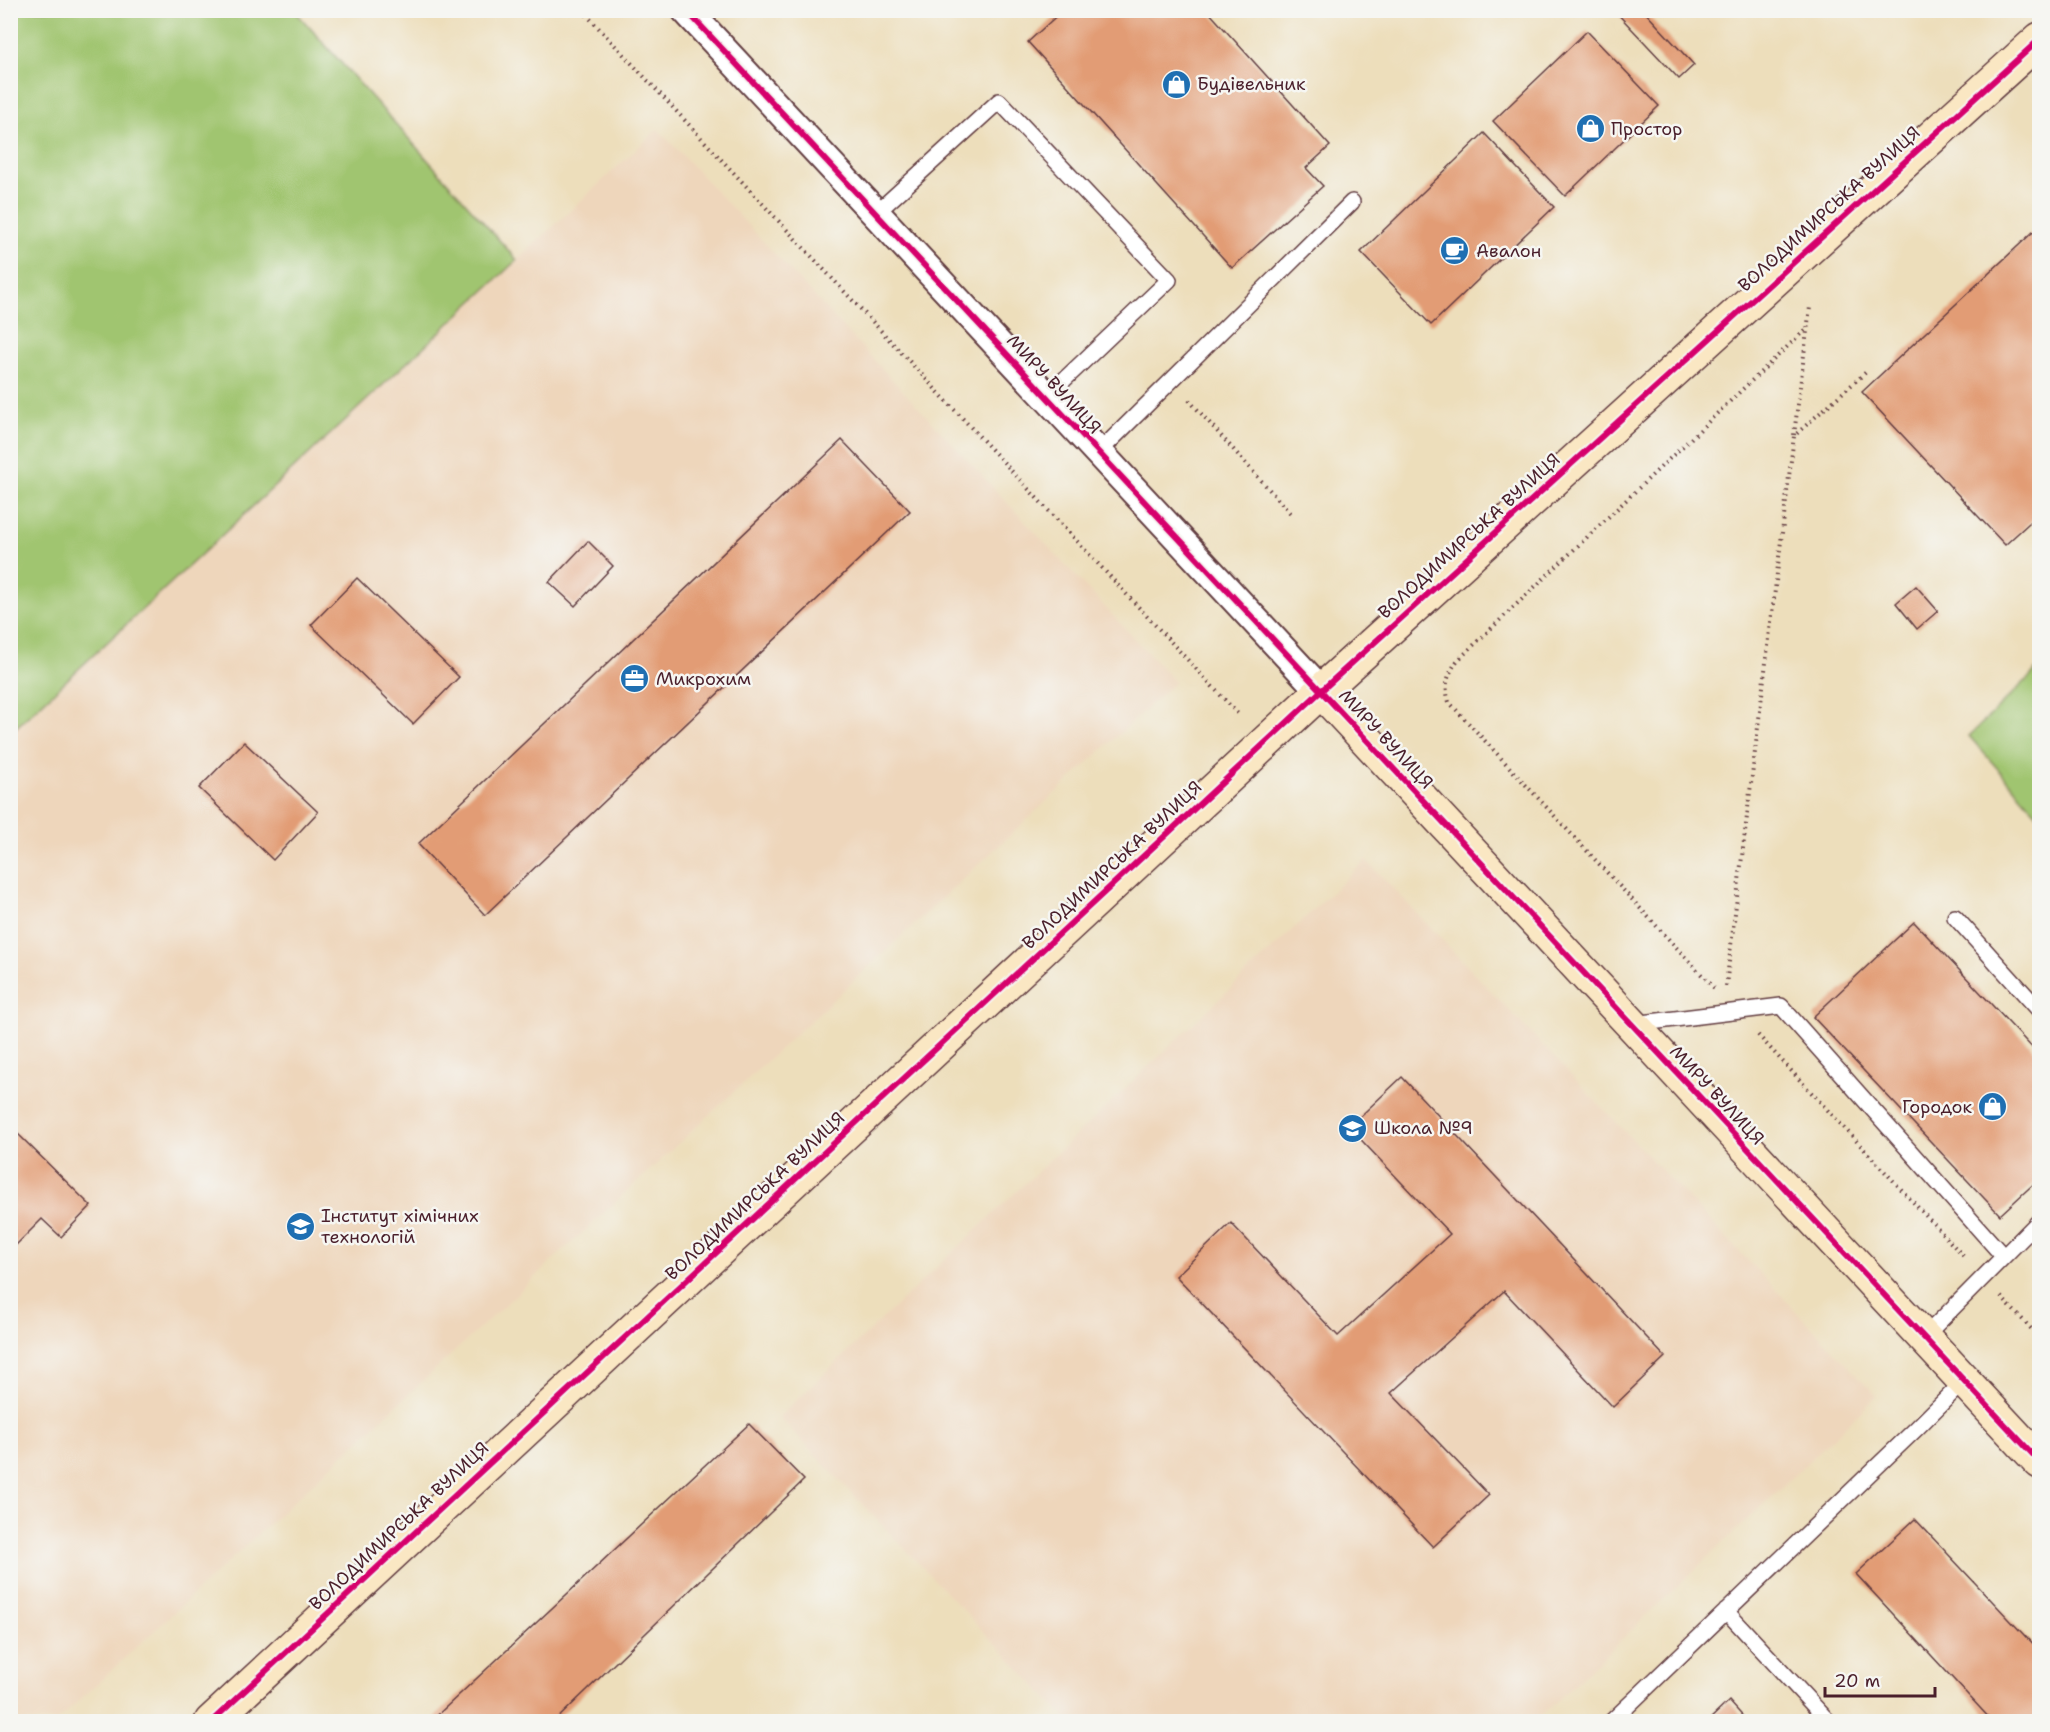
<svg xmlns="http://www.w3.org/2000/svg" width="2050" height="1732" font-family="'Shantell Sans',sans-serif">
  <rect width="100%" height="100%" fill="#f6f6f2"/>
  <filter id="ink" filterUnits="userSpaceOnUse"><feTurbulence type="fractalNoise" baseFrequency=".0167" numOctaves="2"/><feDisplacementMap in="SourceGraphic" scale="12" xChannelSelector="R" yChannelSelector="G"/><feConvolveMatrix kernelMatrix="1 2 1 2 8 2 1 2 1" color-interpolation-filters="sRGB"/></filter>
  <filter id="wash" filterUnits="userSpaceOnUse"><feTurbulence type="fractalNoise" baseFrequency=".008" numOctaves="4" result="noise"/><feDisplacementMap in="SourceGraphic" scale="24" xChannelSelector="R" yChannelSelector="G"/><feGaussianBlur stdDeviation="1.35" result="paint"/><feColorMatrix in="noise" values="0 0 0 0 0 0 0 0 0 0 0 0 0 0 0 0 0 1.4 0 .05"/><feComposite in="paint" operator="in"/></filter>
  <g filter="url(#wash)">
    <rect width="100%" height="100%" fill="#eddebb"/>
    <path fill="#eed6bb" d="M658,129L1175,682L57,1721L11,1722V731Z
      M1366,860L1877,1396L1535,1722L1069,1721L779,1417Z"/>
    <path fill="#a0c56f" stroke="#75724d" stroke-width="1.5" d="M11,10L295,11L517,260L11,732Z
      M2039,668V816L1969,736Z"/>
    <g id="blocks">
      <path fill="#e29c74" d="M1063,10H1207L1330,146L1306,168L1323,186L1232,268L1028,42Z
        M1614,10H1643L1694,65L1679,79Z
        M1587,31L1659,106L1565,196L1493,121Z
        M1484,133L1554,207L1431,325L1361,252Z
        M2033,232L2040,239V513L2005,545L1862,392Z
        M842,440L910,511L485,915L418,844Z
        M588,541L613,566L575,606L549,582Z
        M357,578L459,677L413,724L311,625Z
        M1916,586L1938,611L1917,629L1896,603Z
        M244,742L318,812L273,860L199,788Z
        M1914,922L2040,1056V1178L2000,1215L1813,1017Z
        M1402,1077L1665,1357L1613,1407L1504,1291L1391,1393L1489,1495L1433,1547L1176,1276L1231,1223L1338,1336L1450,1234L1349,1127Z
        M17,1133L91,1206L61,1237L42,1219L10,1251V1140Z
        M749,1424L804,1480L554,1722H430Z
        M1915,1519L2040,1652V1722H1993L1856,1574Z
        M1729,1701L1748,1722H1707Z"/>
    </g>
  </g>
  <g filter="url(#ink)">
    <use href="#blocks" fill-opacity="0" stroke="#623c41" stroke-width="1.5"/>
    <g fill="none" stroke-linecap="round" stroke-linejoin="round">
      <defs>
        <path id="lane" d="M875,214L999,101L1169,280L1046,397
          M1098,453L1352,202
          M1955,917L2040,1011
          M1634,1024L1781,1006L2003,1256
          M1923,1338L2040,1220
          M1726,1611L1829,1722
          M1611,1722L1917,1428L1964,1381"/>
        <path id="street" d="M686,10L1321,691"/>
        <path id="secondary" d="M1321,691L2040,1462
          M211,1722L1321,691L2040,39"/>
      </defs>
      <use href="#lane" stroke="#623c41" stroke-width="18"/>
      <use href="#street" stroke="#623c41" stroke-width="32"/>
      <use href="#secondary" stroke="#623c41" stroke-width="36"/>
      <path stroke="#623c41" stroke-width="4" stroke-dasharray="1.5 4.5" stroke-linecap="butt" d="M582,10L1239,715
        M1189,400L1292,515
        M1794,435L1810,307
        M1726,986L1794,436L1866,372
        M1714,988L1449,702C1444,685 1447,676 1457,661L1808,327
        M1758,1035L1965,1258
        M2001,1297L2040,1338"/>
      <use href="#lane" stroke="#fff" stroke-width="15"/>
      <use href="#street" stroke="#fff" stroke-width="28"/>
      <use href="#secondary" stroke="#fae7c3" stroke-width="33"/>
      <defs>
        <path id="cycleway" d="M686,10L2040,1462
          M211,1722L1321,691L2040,39"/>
      </defs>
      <use href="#cycleway" stroke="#f6f6f2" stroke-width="10"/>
      <use href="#cycleway" stroke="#d6006c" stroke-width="6"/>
    </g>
  </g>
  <defs>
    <symbol id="shop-disc" viewBox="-11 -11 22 22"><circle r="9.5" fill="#1f6fb2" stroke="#f6f6f2"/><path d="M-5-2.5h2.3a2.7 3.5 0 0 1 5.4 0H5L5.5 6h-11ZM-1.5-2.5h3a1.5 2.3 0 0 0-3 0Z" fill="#fff"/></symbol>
    <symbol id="cafe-disc" viewBox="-11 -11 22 22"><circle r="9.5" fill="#1f6fb2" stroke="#f6f6f2"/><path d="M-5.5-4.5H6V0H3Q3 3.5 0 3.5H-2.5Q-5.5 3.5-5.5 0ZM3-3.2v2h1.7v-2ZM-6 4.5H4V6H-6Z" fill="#fff"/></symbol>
    <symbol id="office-disc" viewBox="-11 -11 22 22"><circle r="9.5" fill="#1f6fb2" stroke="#f6f6f2"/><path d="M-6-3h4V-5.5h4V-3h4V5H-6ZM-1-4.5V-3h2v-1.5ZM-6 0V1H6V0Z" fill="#fff"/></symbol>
    <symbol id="school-disc" viewBox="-11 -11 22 22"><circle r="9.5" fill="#1f6fb2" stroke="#f6f6f2"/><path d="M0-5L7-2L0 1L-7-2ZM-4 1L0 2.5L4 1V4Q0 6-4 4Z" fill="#fff"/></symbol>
    <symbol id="university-disc" viewBox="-11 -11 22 22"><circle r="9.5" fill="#1f6fb2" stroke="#f6f6f2"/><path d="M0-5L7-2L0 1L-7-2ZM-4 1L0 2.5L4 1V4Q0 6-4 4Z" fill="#fff"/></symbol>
  </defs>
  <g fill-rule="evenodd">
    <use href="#shop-disc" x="1160" y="68" width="33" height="33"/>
    <use href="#shop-disc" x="1574" y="112" width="33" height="33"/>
    <use href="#cafe-disc" x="1438" y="234" width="33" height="33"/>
    <use href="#office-disc" x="618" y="662" width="33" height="33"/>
    <use href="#shop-disc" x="1976" y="1090" width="33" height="33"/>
    <use href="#school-disc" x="1336" y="1112" width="33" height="33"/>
    <use href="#university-disc" x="284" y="1210" width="33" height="33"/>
  </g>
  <g text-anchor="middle" stroke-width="5" stroke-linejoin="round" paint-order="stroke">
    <g font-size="18" fill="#4a1f2b" stroke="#f6f6f2" text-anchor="start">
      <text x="1197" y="90">Будівельник</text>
      <text x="1611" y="135">Простор</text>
      <text x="1476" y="257">Авалон</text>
      <text x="656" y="685">Микрохим</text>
      <text x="1972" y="1113" text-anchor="end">Городок</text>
      <text x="1374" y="1134">Школа №9</text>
      <text x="321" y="1222">Інститут хімічних<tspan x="321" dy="21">технологій</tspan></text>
    </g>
    <g font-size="18" fill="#4a1f2b" stroke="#f6f6f2">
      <text transform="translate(1829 209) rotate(-42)" y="6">ВОЛОДИМИРСЬКА ВУЛИЦЯ</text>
      <text transform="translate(1054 384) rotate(47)" y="6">МИРУ ВУЛИЦЯ</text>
      <text transform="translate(1469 536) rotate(-42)" y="6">ВОЛОДИМИРСЬКА ВУЛИЦЯ</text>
      <text transform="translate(1386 739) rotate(47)" y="6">МИРУ ВУЛИЦЯ</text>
      <text transform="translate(1112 865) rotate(-43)" y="6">ВОЛОДИМИРСЬКА ВУЛИЦЯ</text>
      <text transform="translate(1717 1095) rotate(47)" y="6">МИРУ ВУЛИЦЯ</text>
      <text transform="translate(755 1196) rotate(-43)" y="6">ВОЛОДИМИРСЬКА ВУЛИЦЯ</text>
      <text transform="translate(399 1526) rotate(-43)" y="6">ВОЛОДИМИРСЬКА ВУЛИЦЯ</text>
    </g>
  </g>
  <rect width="2050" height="1732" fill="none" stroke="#f6f6f2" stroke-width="36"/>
  <path d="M1825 1687v9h110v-9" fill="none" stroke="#4a1f2b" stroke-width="3"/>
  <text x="1834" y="1687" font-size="18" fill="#4a1f2b" stroke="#f6f6f2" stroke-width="4.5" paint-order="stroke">20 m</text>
</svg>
